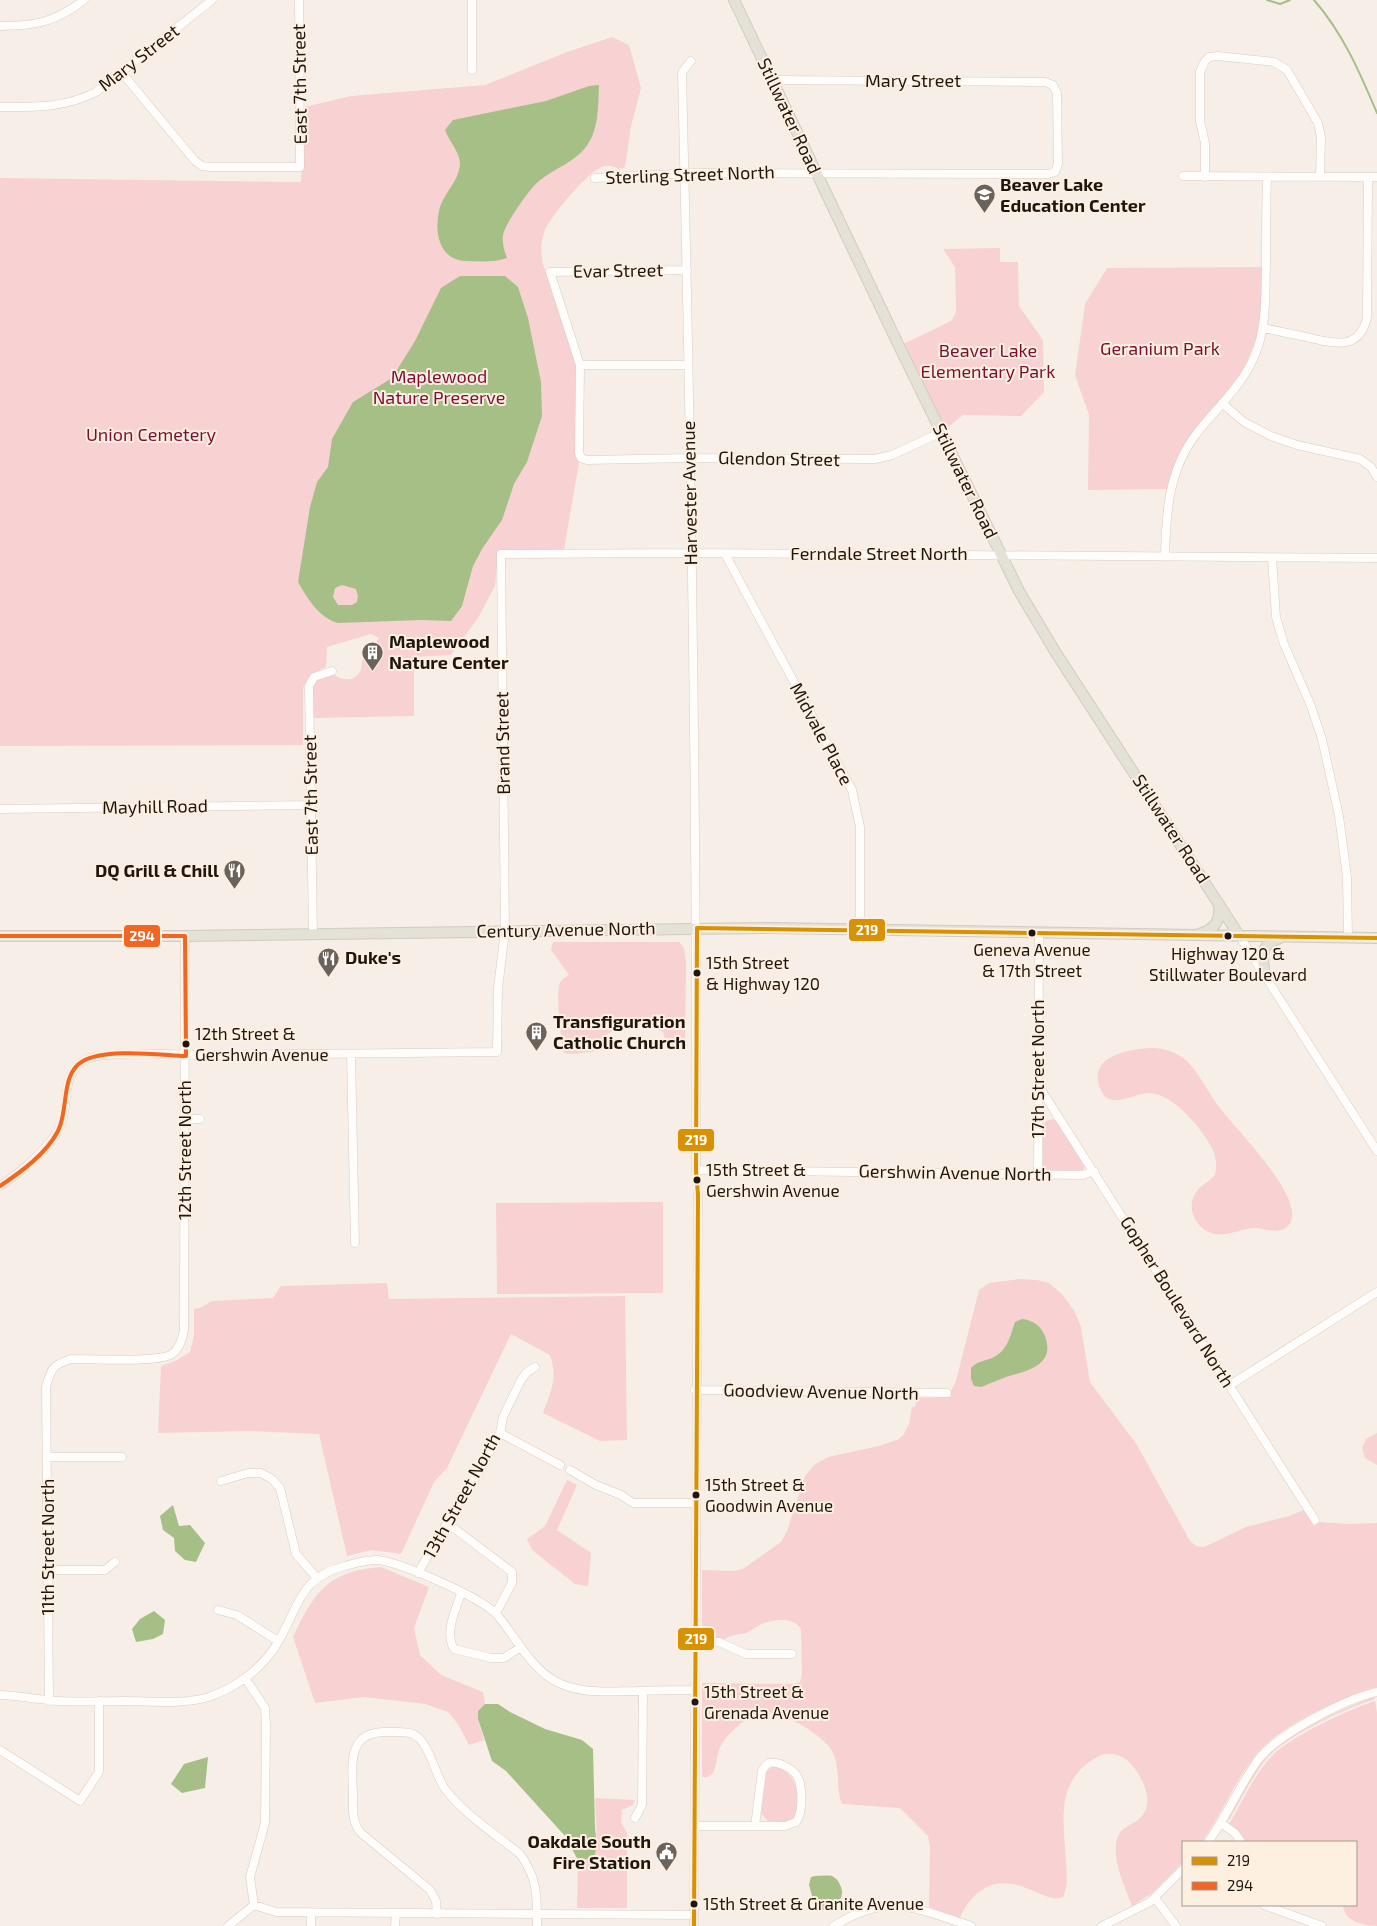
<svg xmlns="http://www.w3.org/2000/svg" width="1377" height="1926" font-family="'Exo 2',sans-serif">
  <rect width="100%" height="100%" fill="#f7efe7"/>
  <path fill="#f8d1d3" d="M612,37L629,45L641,88L631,126L625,167L619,169C615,167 610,165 605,166C589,169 552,215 545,230C540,241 541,253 543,264L576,364L575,453L579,463L564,550L498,553L495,586L478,618L451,655L414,657V716L313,718V686L317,680L335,675C344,682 357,681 361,669C362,666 361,663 362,661C365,653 374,645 379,638L371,634L327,647L326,667L311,674L303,688V745L0,746V178L301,182L303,132L300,108L351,96L485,85L567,52Z
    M1000,248V262H1018L1019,306L1043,340L1044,392L1021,416L963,415L942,432L899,346L943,325L952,320L956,312L955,267L943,249Z
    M1262,267L1261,327L1244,369L1182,449L1167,489L1088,490L1089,415L1075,375L1085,304L1107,268Z
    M553,942H679L684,948L686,964L685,1045L667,1046L663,1032L650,1026L626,1024L604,1036V1050L574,1054L564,1053C561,1040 556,999 559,986C560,980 564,978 569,975L551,950Z
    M1151,1048C1166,1048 1176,1052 1187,1061C1200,1075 1208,1092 1219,1107C1234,1127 1309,1201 1289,1225C1280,1235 1267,1229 1256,1228C1239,1228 1221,1241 1205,1230C1192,1222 1187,1203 1197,1191C1201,1185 1209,1182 1214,1176C1218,1169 1216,1158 1213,1150C1202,1129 1173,1092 1147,1093C1136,1094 1117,1105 1107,1098C1102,1095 1099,1087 1098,1082C1093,1054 1132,1049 1151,1048Z
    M1053,1119L1058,1123L1085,1166L1083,1170H1047L1043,1168V1126L1046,1121Z
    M663,1202V1293L497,1294L496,1203Z
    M1020,1279L1037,1280L1049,1283L1062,1294L1075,1312L1081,1327L1090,1382L1137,1445L1190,1541L1196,1546L1204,1547L1246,1527L1289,1516L1304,1510L1314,1526L1320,1522L1347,1524L1377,1523V1687C1343,1696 1275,1728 1254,1757C1234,1783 1221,1815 1202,1842H1183V1862L1152,1893L1132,1906C1125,1886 1110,1858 1118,1836C1121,1827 1135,1824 1141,1817C1156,1802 1141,1774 1129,1762C1120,1754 1108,1751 1097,1757C1054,1782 1064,1820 1066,1863C1067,1874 1068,1886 1063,1897C1046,1906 1017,1871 985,1888C973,1895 965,1905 960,1918L929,1907L930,1847L928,1836L900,1808L842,1804C835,1788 841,1767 832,1751C824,1735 779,1708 760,1713C747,1717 732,1729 724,1741C716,1750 718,1763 713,1773L708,1777H702V1683L794,1684L800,1682L802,1675L801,1630C797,1618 777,1619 767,1622C759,1624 753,1630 746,1633C738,1635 730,1634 724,1640L702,1637V1570L733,1571L743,1569L781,1542L787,1531L805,1476L814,1465L828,1457L879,1446L899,1439L904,1434L909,1424L912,1407H915L917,1398L951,1397V1391L956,1381L979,1290L989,1283Z
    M387,1283L389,1299L625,1296L627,1440L600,1441L543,1413C551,1391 558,1378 550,1355L511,1334L447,1468L434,1482L401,1554L371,1550L347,1556L319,1434L251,1431L158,1433L161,1366L175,1361L190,1352L194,1335V1309L200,1308L212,1301L273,1298L281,1286Z
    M1377,1433V1465L1365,1458L1362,1448L1366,1439Z
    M567,1480L577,1485L557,1530L591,1553L588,1586L575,1584L532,1550L527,1539L545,1526Z
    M381,1567L429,1587L414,1628L420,1655L441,1675L483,1692L485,1704L478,1711V1719L484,1740L469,1745L458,1724L448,1712L425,1704L364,1697L315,1703L293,1637C314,1592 328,1571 381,1567Z
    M1375,1697V1699C1348,1707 1287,1736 1268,1757C1252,1776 1241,1800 1228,1822L1229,1818C1240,1799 1250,1777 1265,1759C1283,1736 1346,1706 1375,1697Z
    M1375,1701L1377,1713V1926C1369,1926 1354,1923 1348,1917C1345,1914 1344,1909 1342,1905H1356V1842H1246L1238,1832L1229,1824C1243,1801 1254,1774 1273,1755C1291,1736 1350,1709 1375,1701Z
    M771,1767C796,1765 806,1805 792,1820L786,1822L768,1821L761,1814L766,1773Z
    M595,1798L635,1800L633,1805L622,1810L621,1822L627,1833V1908H577L578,1860L594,1858L597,1845Z"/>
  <path fill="#a6bf87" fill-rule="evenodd" d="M599,85C598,105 599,127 588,144C576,162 555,168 539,181C530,188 505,224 503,235C502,242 504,251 507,258C493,263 479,261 465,261C437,259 434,229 440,207C445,192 458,182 460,165C461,154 449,141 445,130L453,120L546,101L589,86Z
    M460,276H505L518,287L528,318L541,382L542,416L527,462L514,484L502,520L482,549L473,566L462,606L451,621L421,620L338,623C318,617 308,599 298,582L310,507L317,482L328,467L332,439L353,402L392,378L415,341L441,288ZM342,585L356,589L358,596L357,602L352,605H338L333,597L335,588Z
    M1022,1319C1033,1320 1041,1326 1045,1336C1056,1366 1026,1371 1006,1377C998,1380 989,1384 981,1387L974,1386L971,1379V1368C977,1361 985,1361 992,1358C1008,1351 1010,1336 1015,1322Z
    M173,1505L179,1526L190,1525L205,1543L196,1562L185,1560L175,1551L174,1538L163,1530L160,1516Z
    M154,1611L165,1620L163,1634L153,1639L136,1642L132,1629L140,1619Z
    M485,1704H498L510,1712L545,1729L582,1740L593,1749L595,1828L597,1845L594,1858L578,1860L565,1836L506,1771L492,1761L478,1719V1711Z
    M208,1757L205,1788L182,1793L171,1784L184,1764Z
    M815,1876C821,1876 827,1875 832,1876C836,1878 839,1881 840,1885C847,1899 835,1907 823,1910L815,1907L809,1885L811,1877Z"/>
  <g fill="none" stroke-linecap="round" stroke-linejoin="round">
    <path stroke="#a6bf87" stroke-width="2" d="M1267,0L1280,4L1290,0
      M1314,0C1343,33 1360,73 1377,113"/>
    <defs>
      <path id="minor" d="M472,0V70
        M0,26C36,26 55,22 84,0
        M691,61L683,71L682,74C691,439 697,805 696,1170L698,1195L694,1926
        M122,73L195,161L202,166L211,167H300L299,0
        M0,107C34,107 65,108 96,92L212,0
        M1183,176L1377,177
        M1205,177V143L1200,121V72L1205,61L1209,57L1218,56L1274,62L1287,70L1318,123L1321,137L1320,177
        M595,178L694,173L1048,174L1055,172L1058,164L1057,93L1053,85L1045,82L772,80
        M687,270L550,272L580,365L579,453L581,458L587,460L690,458L875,459L892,455L942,432
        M1263,328C1277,331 1292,334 1306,337C1332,343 1360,352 1367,317L1368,177
        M580,365H688
        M1222,403L1244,422L1271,436L1297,445L1360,459L1371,467L1377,477
        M725,554L852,790L860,827V930
        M1165,557C1166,514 1168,473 1194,437C1214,410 1242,387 1255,355C1267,326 1265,295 1266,265C1266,236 1266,206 1267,177
        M1272,558L1276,617L1284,644L1311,706L1322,739L1339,816L1347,877L1348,938
        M0,809L311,805
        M313,934L309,686L314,677L332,671
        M1240,937L1377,1151
        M351,1054L355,1243
        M1038,1085L1315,1520
        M185,1119H200
        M696,1170L1083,1175L1094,1171
        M1038,1175L1039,934
        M0,1186C20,1173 51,1147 61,1125C69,1105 61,1077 82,1062C92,1055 107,1055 118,1054C151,1052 184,1056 217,1055C310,1054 404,1053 497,1052L498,988L505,931L501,554L691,553L1377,558
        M1230,1385L1377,1292
        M695,1390L947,1393
        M500,1433L560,1465
        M48,1457H122
        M570,1470L596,1485L621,1495L633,1503H695
        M221,1481L248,1473H261L272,1479L280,1488L296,1554L317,1578
        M447,1523L512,1572V1583L496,1613
        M48,1570H105L115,1562
        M418,1573L463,1495L474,1480L500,1433L503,1417L521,1380L527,1372L535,1367
        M461,1593C456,1610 444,1632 454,1649L491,1658H504L521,1647
        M218,1610L237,1615L278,1641
        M695,1641L719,1642L746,1654H792
        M0,1695C16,1695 32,1699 48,1700C73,1703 99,1701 124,1701C152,1701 182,1705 209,1697C235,1688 260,1670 275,1647C299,1611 296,1578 345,1566C355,1563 367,1560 377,1560C398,1561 485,1599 497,1615C516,1637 529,1666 555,1681C580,1695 611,1691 638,1691C657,1690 676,1690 694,1690
        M49,1701L46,1387C51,1369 52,1365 71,1359C90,1359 159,1363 172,1354C180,1348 182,1339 184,1330L185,936
        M0,1750L80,1801L99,1772V1701
        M635,1818L642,1805L643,1691
        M1221,1823L1235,1833L1241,1842
        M694,1826H785L796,1822C803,1814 803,1786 797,1776C792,1768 778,1761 769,1763L765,1766L762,1771L755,1826
        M1208,1842C1227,1816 1239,1786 1258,1760C1277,1734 1346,1699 1377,1692
        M1155,1898L1176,1926
        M254,1905L276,1912L694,1915
        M1264,1905L1322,1926
        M437,1914L436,1901L430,1890L361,1833C351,1821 353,1808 353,1793C352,1764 347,1731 387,1732C395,1732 406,1731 413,1734C429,1741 435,1775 445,1789C465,1815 495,1834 520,1854C538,1879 537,1896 537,1926
        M228,1926L254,1905L250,1877L265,1823L266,1725L265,1708L245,1678
        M311,1926V1912
        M395,1926L396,1914
        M834,1926C888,1892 915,1908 971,1926
        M1102,1926L1150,1902L1183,1869"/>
      <path id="major" d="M734,0L899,346L1019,591L1056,653L1240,937
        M1199,934C1215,929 1221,921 1219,904
        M0,936H185L770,928L1377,938
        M1265,975C1262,956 1259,945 1280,938"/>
    </defs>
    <use href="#minor" stroke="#d4cdc5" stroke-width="9"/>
    <use href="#major" stroke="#cfcbc6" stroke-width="12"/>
    <use href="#minor" stroke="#fefdfb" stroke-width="8"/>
    <use href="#major" stroke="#e4e1d6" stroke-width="10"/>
    <defs>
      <path id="bus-1" d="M697,928L1377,938
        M694,1926L698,1195L696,1170L697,928"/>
      <path id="bus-2" d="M0,936H185L186,1048V1056C159,1055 107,1048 83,1061C60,1074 69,1110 58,1131C46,1154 21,1172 0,1186"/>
    </defs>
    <use href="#bus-1" stroke="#fdf0e1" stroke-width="8"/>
    <use href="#bus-2" stroke="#fdf0e1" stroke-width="8"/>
    <use href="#bus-1" stroke="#d79102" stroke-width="4"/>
    <use href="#bus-2" stroke="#f26522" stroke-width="4"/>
  </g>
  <defs>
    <symbol id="school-pin" viewBox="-11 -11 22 30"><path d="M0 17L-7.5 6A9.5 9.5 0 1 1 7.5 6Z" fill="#6b635b" stroke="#fdf0e1"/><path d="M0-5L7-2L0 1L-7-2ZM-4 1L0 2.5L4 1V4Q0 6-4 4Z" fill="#fff"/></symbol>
    <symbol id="building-pin" viewBox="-11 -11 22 30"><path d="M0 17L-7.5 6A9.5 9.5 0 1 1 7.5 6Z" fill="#6b635b" stroke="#fdf0e1"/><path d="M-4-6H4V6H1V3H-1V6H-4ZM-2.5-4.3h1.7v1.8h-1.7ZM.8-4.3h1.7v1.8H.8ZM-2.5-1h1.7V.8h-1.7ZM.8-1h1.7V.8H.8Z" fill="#fff"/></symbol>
    <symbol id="restaurant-pin" viewBox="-11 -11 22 30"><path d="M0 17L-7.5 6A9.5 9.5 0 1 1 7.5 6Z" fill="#6b635b" stroke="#fdf0e1"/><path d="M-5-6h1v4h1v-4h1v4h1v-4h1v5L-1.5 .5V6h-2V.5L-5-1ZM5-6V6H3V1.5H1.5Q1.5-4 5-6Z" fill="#fff"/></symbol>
    <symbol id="civic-pin" viewBox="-11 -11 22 30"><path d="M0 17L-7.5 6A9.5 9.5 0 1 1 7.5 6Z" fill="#6b635b" stroke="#fdf0e1"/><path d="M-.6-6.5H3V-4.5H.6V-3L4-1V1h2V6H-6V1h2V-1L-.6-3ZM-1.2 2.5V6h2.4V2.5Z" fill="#fff"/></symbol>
  </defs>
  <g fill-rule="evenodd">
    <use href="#school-pin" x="972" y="182" width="25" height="34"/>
    <use href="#building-pin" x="360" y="640" width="25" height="34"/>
    <use href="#restaurant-pin" x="222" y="858" width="25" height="34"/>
    <use href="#restaurant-pin" x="316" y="946" width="25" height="34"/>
    <use href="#building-pin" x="524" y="1020" width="25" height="34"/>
    <use href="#civic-pin" x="654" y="1840" width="25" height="34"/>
  </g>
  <g fill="#1f170f" stroke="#fdf0e1" stroke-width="2">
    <circle cx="1032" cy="933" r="4.5"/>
    <circle cx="1228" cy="936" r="4.5"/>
    <circle cx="697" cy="973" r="4.5"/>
    <circle cx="186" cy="1044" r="4.5"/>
    <circle cx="697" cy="1180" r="4.5"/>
    <circle cx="696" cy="1495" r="4.5"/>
    <circle cx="695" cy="1702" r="4.5"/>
    <circle cx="694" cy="1904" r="4.5"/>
  </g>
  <g text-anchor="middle" stroke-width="4" stroke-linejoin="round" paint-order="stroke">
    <g font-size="17" fill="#1f170f" stroke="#fdf0e1" text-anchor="start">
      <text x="1032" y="956" text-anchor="middle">Geneva Avenue<tspan x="1032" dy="21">&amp; 17th Street</tspan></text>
      <text x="1228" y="960" text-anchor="middle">Highway 120 &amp;<tspan x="1228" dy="21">Stillwater Boulevard</tspan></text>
      <text x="706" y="969">15th Street<tspan x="706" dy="21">&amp; Highway 120</tspan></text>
      <text x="195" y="1040">12th Street &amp;<tspan x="195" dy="21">Gershwin Avenue</tspan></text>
      <text x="706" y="1176">15th Street &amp;<tspan x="706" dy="21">Gershwin Avenue</tspan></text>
      <text x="705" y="1491">15th Street &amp;<tspan x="705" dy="21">Goodwin Avenue</tspan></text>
      <text x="704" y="1698">15th Street &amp;<tspan x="704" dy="21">Grenada Avenue</tspan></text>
      <text x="703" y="1910">15th Street &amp; Granite Avenue</text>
    </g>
    <g font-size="18" fill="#1f170f" stroke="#fdf0e1">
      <text transform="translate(139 58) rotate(-38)" y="6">Mary Street</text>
      <text x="913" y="87">Mary Street</text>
      <text transform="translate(300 84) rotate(-91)" y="6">East 7th Street</text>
      <text transform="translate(789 116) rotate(65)" y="6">Stillwater Road</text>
      <text transform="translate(690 175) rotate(-2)" y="6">Sterling Street North</text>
      <text transform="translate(618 271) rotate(-1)" y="6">Evar Street</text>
      <text transform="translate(779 459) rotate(1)" y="6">Glendon Street</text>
      <text transform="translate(965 481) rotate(64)" y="6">Stillwater Road</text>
      <text transform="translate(690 493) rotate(-91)" y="6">Harvester Avenue</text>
      <text x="879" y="560">Ferndale Street North</text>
      <text transform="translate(821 734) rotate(62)" y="6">Midvale Place</text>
      <text transform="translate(503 743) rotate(-91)" y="6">Brand Street</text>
      <text transform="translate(311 795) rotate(-91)" y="6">East 7th Street</text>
      <text transform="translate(155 807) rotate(-1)" y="6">Mayhill Road</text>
      <text transform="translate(1171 829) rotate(57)" y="6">Stillwater Road</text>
      <text transform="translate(566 930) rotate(-1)" y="6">Century Avenue North</text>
      <text transform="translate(1038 1069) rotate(-90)" y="6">17th Street North</text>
      <text transform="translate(185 1150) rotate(-90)" y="6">12th Street North</text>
      <text transform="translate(955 1173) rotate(1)" y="6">Gershwin Avenue North</text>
      <text transform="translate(1177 1302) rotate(58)" y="6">Gopher Boulevard North</text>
      <text transform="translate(821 1392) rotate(1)" y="6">Goodview Avenue North</text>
      <text transform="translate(462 1496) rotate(-61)" y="6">13th Street North</text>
      <text transform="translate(48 1547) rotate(-90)" y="6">11th Street North</text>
    </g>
    <g font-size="18" font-weight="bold" fill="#1f170f" stroke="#fdf0e1" text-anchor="start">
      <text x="1000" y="191">Beaver Lake<tspan x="1000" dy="21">Education Center</tspan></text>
      <text x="389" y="648">Maplewood<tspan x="389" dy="21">Nature Center</tspan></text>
      <text x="219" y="877" text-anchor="end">DQ Grill &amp; Chill</text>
      <text x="345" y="964">Duke's</text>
      <text x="553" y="1028">Transfiguration<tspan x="553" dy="21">Catholic Church</tspan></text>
      <text x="651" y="1848" text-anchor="end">Oakdale South<tspan x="651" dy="21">Fire Station</tspan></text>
    </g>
    <g font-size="18" fill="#7c0c34" stroke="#fdf0e1">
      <text x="1160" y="355">Geranium Park</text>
      <text x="988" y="357">Beaver Lake<tspan x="988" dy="21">Elementary Park</tspan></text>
      <text x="439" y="383">Maplewood<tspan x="439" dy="21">Nature Preserve</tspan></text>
      <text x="151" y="441">Union Cemetery</text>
    </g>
  </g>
  <g stroke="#fdf0e1" stroke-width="2">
    <rect x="848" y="918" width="38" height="24" rx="5" fill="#d79102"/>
    <rect x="123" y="924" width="38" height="24" rx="5" fill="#f26522"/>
    <rect x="677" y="1128" width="38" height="24" rx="5" fill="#d79102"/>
    <rect x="677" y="1627" width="38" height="24" rx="5" fill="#d79102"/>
  </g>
  <g font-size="14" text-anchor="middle" font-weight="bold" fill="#fff">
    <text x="867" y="935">219</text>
    <text x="142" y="941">294</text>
    <text x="696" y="1145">219</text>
    <text x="696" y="1644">219</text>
  </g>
  <rect x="1182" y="1841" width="175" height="65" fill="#fdf0e1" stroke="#a4998d"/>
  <rect x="1192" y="1857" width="25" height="8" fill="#d79102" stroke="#a4998d"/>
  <text x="1227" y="1866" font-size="15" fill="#1f170f">219</text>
  <rect x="1192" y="1882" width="25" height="8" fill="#f26522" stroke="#a4998d"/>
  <text x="1227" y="1891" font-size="15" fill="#1f170f">294</text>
</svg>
